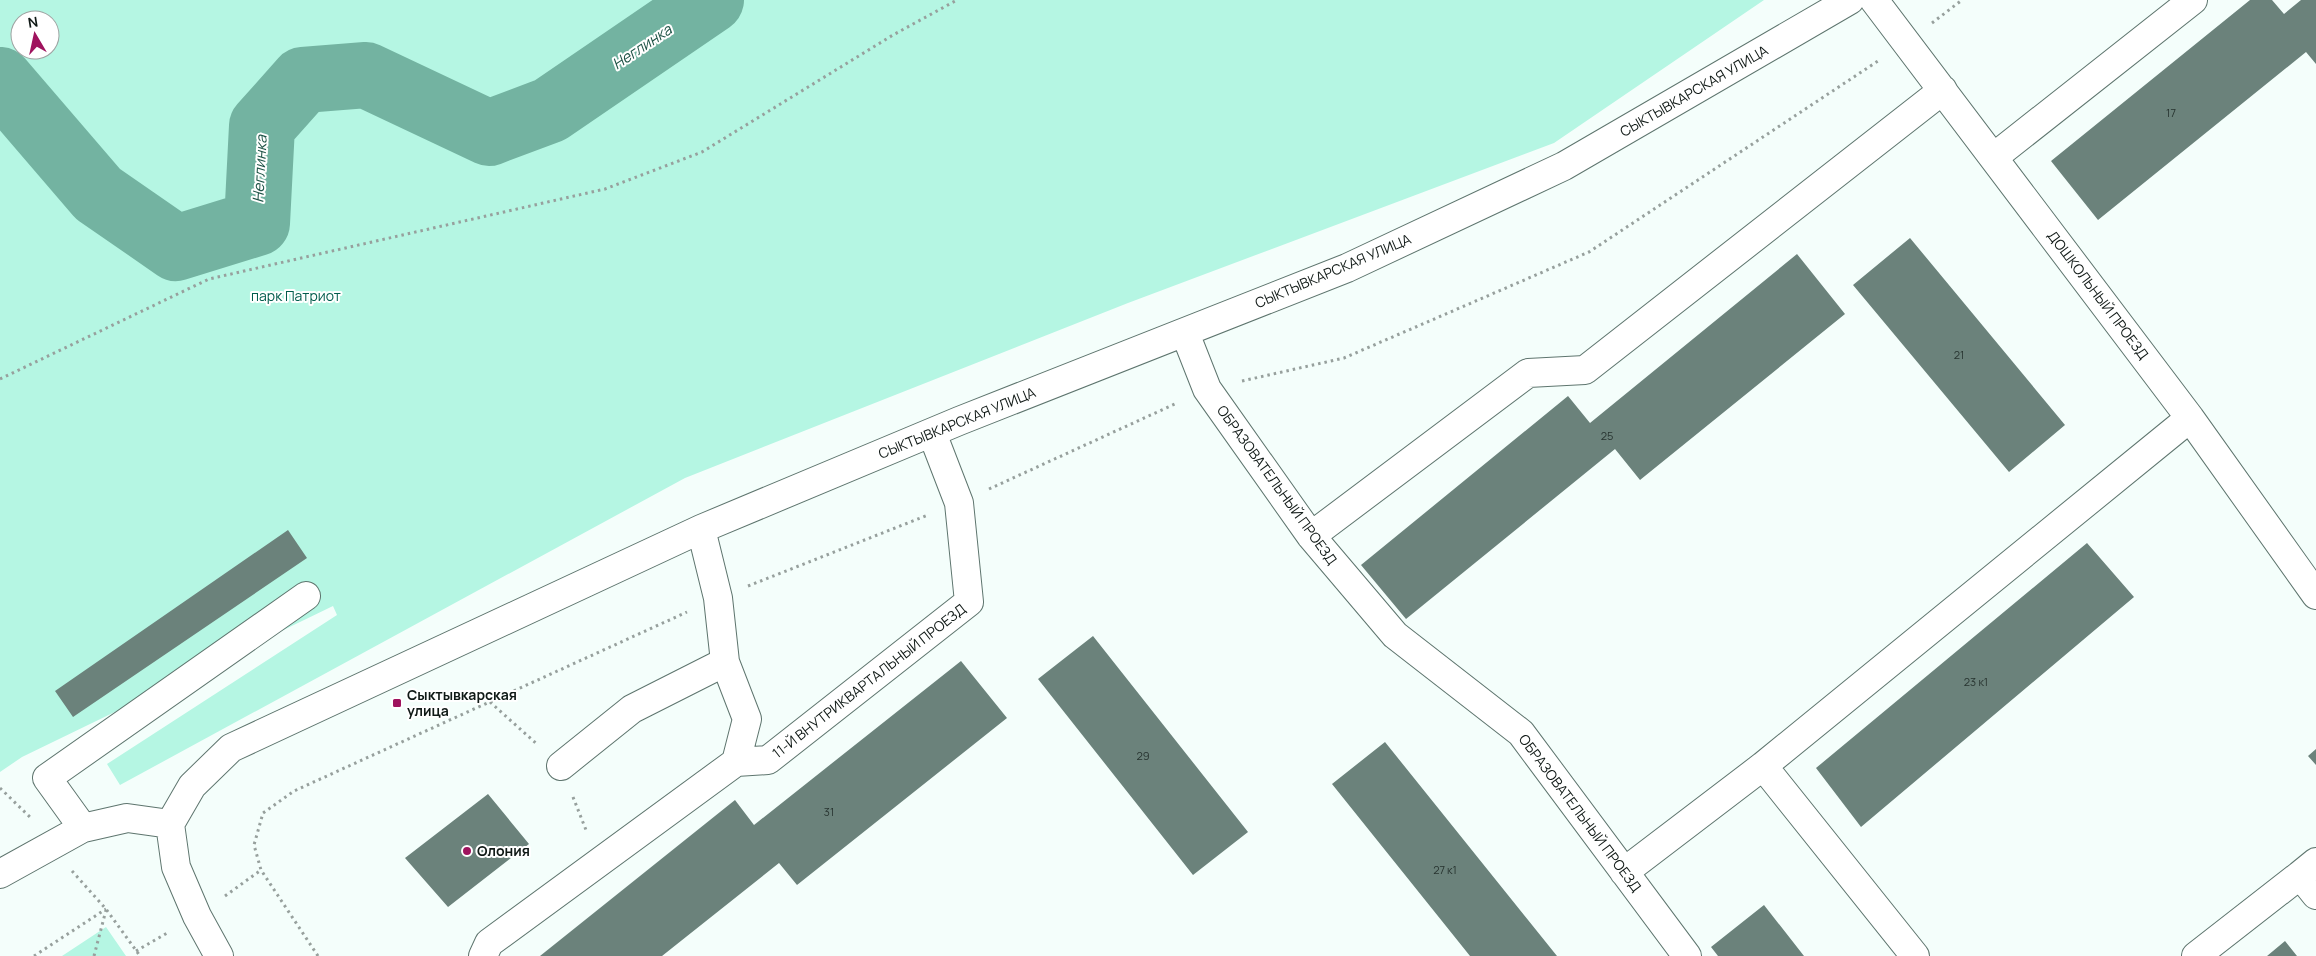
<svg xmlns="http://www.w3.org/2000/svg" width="2316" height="956" font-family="Manrope,sans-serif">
  <rect width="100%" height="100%" fill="#f4fefb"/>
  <path fill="#b5f6e3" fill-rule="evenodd" d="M0,0H1764L1554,143L1128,303L685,478L120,785L107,764L337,615L333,606L22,757L0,772ZM20,20H50V50H20Z
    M106,927L126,956H62Z"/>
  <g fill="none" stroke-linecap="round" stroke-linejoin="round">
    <path stroke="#73b3a1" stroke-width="66" d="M0,80L98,194L176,248L257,223L262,126L303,80L366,75L489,133L550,110L711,0"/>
  </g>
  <path fill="#6b827b" d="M2250,0H2272L2284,14L2301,0H2316V64L2306,52L2098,220L2051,161Z
    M1910,238L2065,425L2009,472L1853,285Z
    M1797,254L1845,314L1640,480L1615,449L1406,619L1361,565L1568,396L1590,423Z
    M288,530L307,558L73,717L55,691Z
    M2087,543L2134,597L1861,827L1816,768Z
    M1093,636L1248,832L1193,875L1038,679Z
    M961,661L1007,718L797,885L779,863L662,956H540L735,800L754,825Z
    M1385,742L1557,956H1470L1332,784Z
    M2316,749V765L2308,756Z
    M488,794L529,844L448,907L405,858Z
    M1764,905L1804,956H1718L1711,947Z
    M2285,941L2297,956H2267Z"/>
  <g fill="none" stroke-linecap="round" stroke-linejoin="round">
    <defs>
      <path id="minor" d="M1874,0L2190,418L2316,595
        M1994,157L2193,0
        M1185,333L1207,389L1311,536L1395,635L1521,733L1687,956
        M701,529L718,598L725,662L747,719L736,762
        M1311,536L1528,373L1585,370L1943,90
        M561,766L632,709L725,662
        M83,828L47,778L306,596
        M2316,862L2300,875L2316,895
        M1624,872L1763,766
        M0,874L83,828L127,818L170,824
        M219,956L197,916L176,867L170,824L192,786L231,748L701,529L959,421L1347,268L1564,166L1850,0
        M483,956L489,943L736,762L768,760L969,602L959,503L932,433
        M1915,956L1763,766L2190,418
        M2196,956L2300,875"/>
    </defs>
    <use href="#minor" stroke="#5e756e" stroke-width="30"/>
    <path stroke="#97a09d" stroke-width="3" stroke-dasharray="2.5 4" stroke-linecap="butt" d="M1932,23L1962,0
      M0,379L209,279L605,189L702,152L893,35L957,0
      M1242,381L1344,358L1589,252L1878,61
      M989,489L1177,403
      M748,586L928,515
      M490,702L538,745
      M0,788L32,819
      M573,797L586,830
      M72,871L106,909L140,956
      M225,896L261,870
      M136,951L169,932
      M34,956L106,909
      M94,956L106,910
      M318,956L261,870L254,845L263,813L294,791L687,612"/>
    <use href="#minor" stroke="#fff" stroke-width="28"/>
  </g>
  <g fill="#9f135e" stroke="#fff" stroke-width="2">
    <rect x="392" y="698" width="10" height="10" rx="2.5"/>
    <circle cx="467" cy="851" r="5"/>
  </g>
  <g text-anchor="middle" stroke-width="4" stroke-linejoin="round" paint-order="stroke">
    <g font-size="11" fill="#27332f">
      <text x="2171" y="117">17</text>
      <text x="1959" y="359">21</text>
      <text x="1607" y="440">25</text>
      <text x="1976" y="686">23 к1</text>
      <text x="1143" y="760">29</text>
      <text x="829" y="816">31</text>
      <text x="1445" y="874">27 к1</text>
    </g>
    <g font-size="14" fill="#101916" stroke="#fff">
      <text transform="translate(1694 91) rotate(-30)" y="5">СЫКТЫВКАРСКАЯ УЛИЦА</text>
      <text transform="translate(1333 271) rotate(-23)" y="5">СЫКТЫВКАРСКАЯ УЛИЦА</text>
      <text transform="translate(2098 295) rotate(53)" y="5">ДОШКОЛЬНЫЙ ПРОЕЗД</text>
      <text transform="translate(957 423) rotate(-22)" y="5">СЫКТЫВКАРСКАЯ УЛИЦА</text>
      <text transform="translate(1277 485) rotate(54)" y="5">ОБРАЗОВАТЕЛЬНЫЙ ПРОЕЗД</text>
      <text transform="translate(869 681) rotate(-38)" y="5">11-Й ВНУТРИКВАРТАЛЬНЫЙ ПРОЕЗД</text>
      <text transform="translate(1580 813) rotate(53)" y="5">ОБРАЗОВАТЕЛЬНЫЙ ПРОЕЗД</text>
    </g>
    <g font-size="14" fill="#015c4c" stroke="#fff">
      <text x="296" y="301">парк Патриот</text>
    </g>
    <g font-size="14" font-weight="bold" fill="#101916" stroke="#fff" text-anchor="start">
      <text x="407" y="700">Сыктывкарская<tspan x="407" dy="16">улица</tspan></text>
      <text x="477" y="856">Олония</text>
    </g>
    <g font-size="15" font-style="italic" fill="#1e5346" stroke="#fff">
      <text transform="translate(642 47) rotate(-34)" y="5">Неглинка</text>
      <text transform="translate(260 169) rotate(-87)" y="5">Неглинка</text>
    </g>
  </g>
  <g transform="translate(35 35) rotate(351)"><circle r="24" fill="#ffffff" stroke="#9fa3a2"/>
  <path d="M0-4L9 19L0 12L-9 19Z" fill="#9f135e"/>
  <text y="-8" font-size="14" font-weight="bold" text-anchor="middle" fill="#101916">N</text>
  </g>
</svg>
